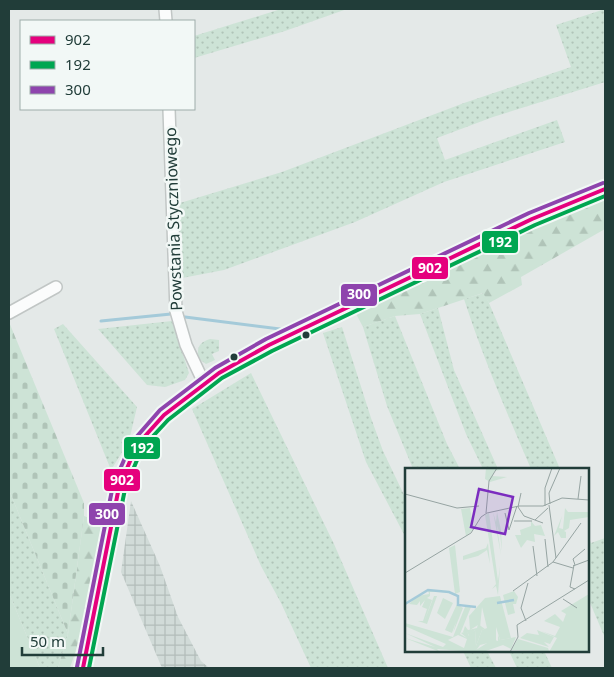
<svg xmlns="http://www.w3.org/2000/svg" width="614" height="677" font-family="'Noto Sans',sans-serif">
  <defs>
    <pattern id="industrial-grid" width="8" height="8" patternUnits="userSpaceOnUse" patternTransform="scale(1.25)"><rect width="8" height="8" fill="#d1dbd8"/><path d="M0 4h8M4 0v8" fill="none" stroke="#b3bdba"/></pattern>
    <pattern id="grass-dots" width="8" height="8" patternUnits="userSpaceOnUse" patternTransform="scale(1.25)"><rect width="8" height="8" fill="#cde3d6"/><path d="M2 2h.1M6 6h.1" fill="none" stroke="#b0c4b8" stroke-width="1.8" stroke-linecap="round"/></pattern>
    <pattern id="forest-firs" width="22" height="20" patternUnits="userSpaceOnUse" patternTransform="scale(1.25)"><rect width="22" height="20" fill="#cde3d6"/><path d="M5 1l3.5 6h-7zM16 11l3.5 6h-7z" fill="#b0c4b8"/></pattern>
    <pattern id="cemetery-stones" width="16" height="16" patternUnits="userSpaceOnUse" patternTransform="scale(1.25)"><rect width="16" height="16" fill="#cde3d6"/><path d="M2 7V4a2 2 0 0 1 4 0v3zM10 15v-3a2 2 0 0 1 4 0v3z" fill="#b0c4b8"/></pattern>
  </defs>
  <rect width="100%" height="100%" fill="#e4e9e8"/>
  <path fill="url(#industrial-grid)" d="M131,501L160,566L178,617L201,661L209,668H162L121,572Z"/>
  <path fill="url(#grass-dots)" d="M281,9H347L285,31L194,58V36Z
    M605,9V82L493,117L437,138L445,160L557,120L565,142L444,182L355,222L224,270L182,278L180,255V203L282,172L464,103L571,67L556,25Z
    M484,293L489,303L560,469H531C507,413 483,358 464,299Z
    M438,308L454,370L498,469H483L466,434L420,314Z
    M395,316L447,444L460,469H413L387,406L363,327Z
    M172,321L189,373L185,380L165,387L147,385L98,329Z
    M63,324L137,407L129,441L111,470L54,329Z
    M342,327L371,418L383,451L406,499V538L366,462L323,333Z
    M210,339L219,340V351L212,354L215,360L206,364L199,359C196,349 199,342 210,339Z
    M251,373L334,544L388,668H311L281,603L261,566L192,409Z
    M9,490L68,634L58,668H40L9,593Z
    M588,535L591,543L605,538V638L588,598Z
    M463,651H487L496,668H471Z
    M509,651H544L552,668H517Z"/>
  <path fill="url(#forest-firs)" d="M605,194V229L521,277L522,285L489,303L483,293L420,314L395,316L363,327L354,310C438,272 521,230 605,194Z
    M84,516L103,523L84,625L70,668H58L68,634Z"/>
  <path fill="url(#cemetery-stones)" d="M9,322L84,503V516L68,634L9,490Z"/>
  <path fill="#cde3d6" d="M9,593L40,668H9Z"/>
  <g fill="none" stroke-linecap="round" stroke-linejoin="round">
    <path stroke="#a4cad9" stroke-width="3" d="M185,317L280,329
      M101,321L171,314V310"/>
    <defs>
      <path id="minor" d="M165,9L166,21
        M169,109L176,311L186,345L204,383
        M9,313L56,287"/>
      <path id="tertiary" d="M83,668L119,487L137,445L164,415L219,373L269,345L532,219L605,189"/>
    </defs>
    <use href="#minor" stroke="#c1c6c5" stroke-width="14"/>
    <use href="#tertiary" stroke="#c1c6c5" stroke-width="16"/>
    <use href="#minor" stroke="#fbfcfc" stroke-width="11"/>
    <use href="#tertiary" stroke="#fbfcfc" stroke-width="14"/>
    <defs>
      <path id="bus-1" d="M83,668L119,487L137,445L164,415L219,373L269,345L532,219L605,189"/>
      <path id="bus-2" d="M89,668L125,489L142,448L168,420L222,378L272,351L535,225L605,196"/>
      <path id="bus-3" d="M77,667L113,485L132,442L160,410L215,368L266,339L529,213L603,183"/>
    </defs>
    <use href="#bus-1" stroke="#f2f8f6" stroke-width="8"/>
    <use href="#bus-2" stroke="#f2f8f6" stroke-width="8"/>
    <use href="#bus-3" stroke="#f2f8f6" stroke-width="8"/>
    <use href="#bus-1" stroke="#e5007d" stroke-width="4"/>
    <use href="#bus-2" stroke="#00a651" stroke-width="4"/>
    <use href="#bus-3" stroke="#8e44ad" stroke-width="4"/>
  </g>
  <g fill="#213d39" stroke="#f2f8f6" stroke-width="2">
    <circle cx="306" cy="335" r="4.5"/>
    <circle cx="234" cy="357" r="4.5"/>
  </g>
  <g text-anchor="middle" stroke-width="5" stroke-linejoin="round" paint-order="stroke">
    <g font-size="16" fill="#213d39" stroke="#f2f8f6">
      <text transform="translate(173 219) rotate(-92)" y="6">Powstania Styczniowego</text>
    </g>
  </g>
  <g transform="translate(405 468)">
    <rect width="184" height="184" fill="#e4e9e8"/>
    <path d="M81,0H105L90,3L87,8L102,9L85,14L80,11ZM88,44L91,54L92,44L96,62L97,83L95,66L92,58L96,87ZM84,45L93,113L95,98L93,127L91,118L87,121L91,116L80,47ZM83,75L85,96L82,82L73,88L75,97L73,88L58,92V88L81,80ZM50,77L55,124L50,126L44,80ZM24,122L32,124H25V128L22,130L27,132L19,154L29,128H32L22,156L13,153H18L22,141L17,139L20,132L15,138V133L12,137L4,136L12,128L24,126L23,122L15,124ZM109,123L113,129L111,136H108L110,145L103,147L98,127ZM95,128L106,170L95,172L91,159V173L75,177L70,184L32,181L35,184L0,170L30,179L0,165L38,179L41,176L0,158V155L48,169L60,139H66L55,166L62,170L56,165L62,163L64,168L70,162L71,178L77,162L82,160L77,139L75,160L73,157L65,162L64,148L80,130ZM58,156L53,167L62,171L59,180L43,172L53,167ZM38,130L48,135L40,151L32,145ZM52,136L58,140L48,165L51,154L47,165L40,162ZM132,162L149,169L145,176L139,174L144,179L115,170L122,165L134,167ZM113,171L143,180L144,183L106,182Z" fill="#cde3d6" fill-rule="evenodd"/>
    <path d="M160,40L163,44H184V49L165,52L164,60L159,63L161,64V70H156L153,64L149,68L157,48L154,60L158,61ZM126,53L130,58L136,57L140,68L129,66L130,74L122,72L116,80L110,67H116L115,62L126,58ZM184,126V184H144L152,170L136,163L150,168L155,159L139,153L150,146L158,154L161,146L156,143ZM73,156L80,161L77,162L71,178L70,162L65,169L62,164H58L60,158L63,162L72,160ZM93,167L95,172L111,169L106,181L98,177L78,184H68L82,175L83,170L93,173Z" fill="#cde3d6"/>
    <path d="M65,40L69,61L61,68L56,41Z" fill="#cde3d6"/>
    <path fill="none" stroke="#a4cad9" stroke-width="2.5" d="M92,135L109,132M0,136L23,122L44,124L53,128V137L71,139"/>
    <path fill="none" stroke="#96a4a2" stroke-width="1" d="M116,25L113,39L119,48L138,55M0,26L52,40L74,38M173,31L176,8M145,36L144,25L155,0M144,37L151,90M140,38V20L147,0M81,45L84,13L92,0M100,45L104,62M130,52L143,40M109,53H127M104,62L112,38M140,71L143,99M128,78L132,108M148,94L168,100M169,97L165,119L170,121M170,97L168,91L180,81M168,98L184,92M0,105L66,65L76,49L82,45L114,38H138L157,30L184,32M108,123L148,94L176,55M158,131L172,140M121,153L116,140L123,115M105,184L113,169L112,157L184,112"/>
    <path fill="#7b2cbf" fill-opacity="0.15" stroke="#7b2cbf" stroke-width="2.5" d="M74,21L108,29L100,66L66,59Z"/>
    <rect width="184" height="184" fill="none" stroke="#213d39" stroke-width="2.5"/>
  </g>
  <g stroke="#f2f8f6" stroke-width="2">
    <rect x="481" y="230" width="38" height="24" rx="5" fill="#00a651"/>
    <rect x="411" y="256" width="38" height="24" rx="5" fill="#e5007d"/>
    <rect x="340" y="283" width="38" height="24" rx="5" fill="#8e44ad"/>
    <rect x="123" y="436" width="38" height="24" rx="5" fill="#00a651"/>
    <rect x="103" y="468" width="38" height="24" rx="5" fill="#e5007d"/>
    <rect x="88" y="502" width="38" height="24" rx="5" fill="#8e44ad"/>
  </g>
  <g font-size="14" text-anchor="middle" font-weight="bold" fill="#fff">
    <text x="500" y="247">192</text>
    <text x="430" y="273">902</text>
    <text x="359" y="299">300</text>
    <text x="142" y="453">192</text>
    <text x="122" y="485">902</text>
    <text x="107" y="519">300</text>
  </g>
  <rect width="614" height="677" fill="none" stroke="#213d39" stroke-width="20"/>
  <rect x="20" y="20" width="175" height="90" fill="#f2f8f6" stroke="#9eadaa"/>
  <rect x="30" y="36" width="25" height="8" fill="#e5007d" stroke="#9eadaa"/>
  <text x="65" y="45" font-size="15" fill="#213d39">902</text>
  <rect x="30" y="61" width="25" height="8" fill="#00a651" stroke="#9eadaa"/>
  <text x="65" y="70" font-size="15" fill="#213d39">192</text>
  <rect x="30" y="86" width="25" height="8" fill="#8e44ad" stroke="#9eadaa"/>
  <text x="65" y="95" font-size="15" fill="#213d39">300</text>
  <path d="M22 647v8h81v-8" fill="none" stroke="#213d39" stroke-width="2.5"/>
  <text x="30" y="647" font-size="15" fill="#213d39" stroke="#f2f8f6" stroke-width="4" paint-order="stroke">50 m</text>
</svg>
